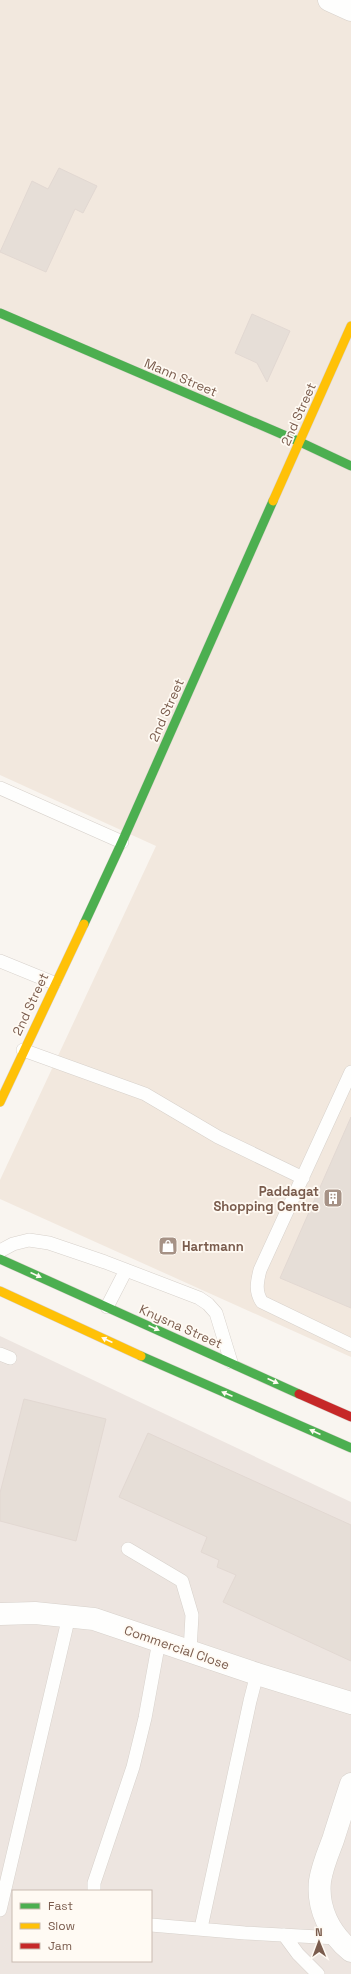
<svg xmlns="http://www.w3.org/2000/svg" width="351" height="1974" font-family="'Space Grotesk',sans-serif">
  <rect width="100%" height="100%" fill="#f9f5f0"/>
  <path fill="#f2e8de" d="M0,0H351V1357L0,1199V1180L156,846L0,775Z"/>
  <path fill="#ede5e0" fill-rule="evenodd" d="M0,1336L351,1502V1974H0ZM13,1891H151V1961H13Z"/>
  <path fill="#e6ded7" stroke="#e2d8d2" d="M59,168L97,186L83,213L75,209L46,272L0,252L32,181L48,189Z
    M252,314L290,331L267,382L257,363L235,353Z
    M351,1117V1308L280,1278Z
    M24,1399L106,1419L76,1541L0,1521V1493Z
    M148,1433L351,1525V1661L223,1602L236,1575L217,1567L219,1560L201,1552L207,1537L119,1497Z"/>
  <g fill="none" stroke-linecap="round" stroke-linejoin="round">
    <defs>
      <path id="lane" d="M0,788L122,842
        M0,961L54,983
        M23,1050L145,1094L218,1137L303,1178
        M351,1072L260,1270C257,1282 255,1292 262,1302L351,1345
        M0,1251L13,1244L29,1240L49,1243L105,1262L199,1298L208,1304L216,1313L231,1362
        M107,1307L126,1270
        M0,1354L10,1358
        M128,1549L182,1581L192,1615L190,1651
        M94,1891V1883L133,1767L145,1718L159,1641
        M0,1910L69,1616
        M151,1925L245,1933L337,1938
        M201,1928L250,1701L257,1674
        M284,1935L298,1954L318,1974"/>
      <path id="street" d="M329,0L351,10
        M0,1614L35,1613L94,1619L257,1674L351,1703
        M351,1784C345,1802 339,1821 333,1840C328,1853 322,1867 320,1881C317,1909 330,1934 351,1951"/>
      <path id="fast" d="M0,313L300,442L351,466
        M84,924L122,842L273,501
        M0,1259L299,1394
        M141,1356L351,1448"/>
      <path id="slow" d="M273,501L351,326
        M0,1102L84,924
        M0,1291L141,1356"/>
      <path id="jam" d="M299,1394L351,1417"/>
    </defs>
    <use href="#lane" stroke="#d7d1cb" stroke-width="14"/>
    <use href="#street" stroke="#d7d1cb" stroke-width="23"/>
    <use href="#fast" stroke="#d9d2cb" stroke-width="10"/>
    <use href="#slow" stroke="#d9d2cb" stroke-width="10"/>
    <use href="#jam" stroke="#d9d2cb" stroke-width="10"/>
    <use href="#lane" stroke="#fefefd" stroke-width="13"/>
    <use href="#street" stroke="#fefefd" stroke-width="22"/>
    <use href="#fast" stroke="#4caf50" stroke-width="9"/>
    <use href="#slow" stroke="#ffc107" stroke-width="9"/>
    <use href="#jam" stroke="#c62828" stroke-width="9"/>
  </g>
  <defs><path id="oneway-solid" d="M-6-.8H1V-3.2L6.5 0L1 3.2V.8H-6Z"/></defs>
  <g fill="#fffaf3">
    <use href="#oneway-solid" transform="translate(36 1275) rotate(24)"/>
    <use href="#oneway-solid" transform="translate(154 1328) rotate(24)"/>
    <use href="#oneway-solid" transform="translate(107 1340) rotate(-155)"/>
    <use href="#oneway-solid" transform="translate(273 1381) rotate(25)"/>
    <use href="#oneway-solid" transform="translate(227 1394) rotate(-157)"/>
    <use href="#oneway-solid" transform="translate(315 1432) rotate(-156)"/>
  </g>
  <defs>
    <symbol id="building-square" viewBox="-11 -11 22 22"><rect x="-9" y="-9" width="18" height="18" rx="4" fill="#a69286" stroke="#fffaf3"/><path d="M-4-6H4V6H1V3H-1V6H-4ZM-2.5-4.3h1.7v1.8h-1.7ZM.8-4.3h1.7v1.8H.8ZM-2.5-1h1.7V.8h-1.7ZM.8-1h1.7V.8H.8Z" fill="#fff"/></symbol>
    <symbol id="shop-square" viewBox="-11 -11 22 22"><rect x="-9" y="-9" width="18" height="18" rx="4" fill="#a69286" stroke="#fffaf3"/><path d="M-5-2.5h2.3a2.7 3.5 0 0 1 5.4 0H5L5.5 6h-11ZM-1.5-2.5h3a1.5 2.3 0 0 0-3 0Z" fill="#fff"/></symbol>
  </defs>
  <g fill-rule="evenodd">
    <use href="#building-square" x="322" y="1187" width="22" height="22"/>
    <use href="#shop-square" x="157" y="1235" width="22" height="22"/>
  </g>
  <g text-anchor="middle" stroke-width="3.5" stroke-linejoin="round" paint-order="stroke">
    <g font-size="13" fill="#7a5c4d" stroke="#fffaf3">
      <text transform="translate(181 377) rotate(23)" y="5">Mann Street</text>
      <text transform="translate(298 414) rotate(-66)" y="5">2nd Street</text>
      <text transform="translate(166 710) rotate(-66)" y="5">2nd Street</text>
      <text transform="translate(30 1004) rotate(-65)" y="5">2nd Street</text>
      <text transform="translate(181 1326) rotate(24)" y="5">Knysna Street</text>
      <text transform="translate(177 1647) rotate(19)" y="5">Commercial Close</text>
    </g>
    <g font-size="13" font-weight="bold" fill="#7a5c4d" stroke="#fffaf3" text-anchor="end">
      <text x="319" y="1196">Paddagat<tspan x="319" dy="15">Shopping Centre</tspan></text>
      <text x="182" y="1251" text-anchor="start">Hartmann</text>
    </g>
  </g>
  <rect x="12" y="1890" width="140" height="72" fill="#fffaf3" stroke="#cabbb1"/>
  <rect x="20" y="1903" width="20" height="6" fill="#4caf50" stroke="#cabbb1"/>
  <text x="48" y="1910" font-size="12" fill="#7a5c4d">Fast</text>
  <rect x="20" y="1923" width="20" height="6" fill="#ffc107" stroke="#cabbb1"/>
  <text x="48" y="1930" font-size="12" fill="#7a5c4d">Slow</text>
  <rect x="20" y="1943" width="20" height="6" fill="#c62828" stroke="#cabbb1"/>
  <text x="48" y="1950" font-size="12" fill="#7a5c4d">Jam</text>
  <g transform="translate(319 1942) rotate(359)" stroke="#fffaf3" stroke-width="3" paint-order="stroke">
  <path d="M0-3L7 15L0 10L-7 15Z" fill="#7a5c4d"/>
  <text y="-6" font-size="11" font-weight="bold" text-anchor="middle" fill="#7a5c4d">N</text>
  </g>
</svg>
